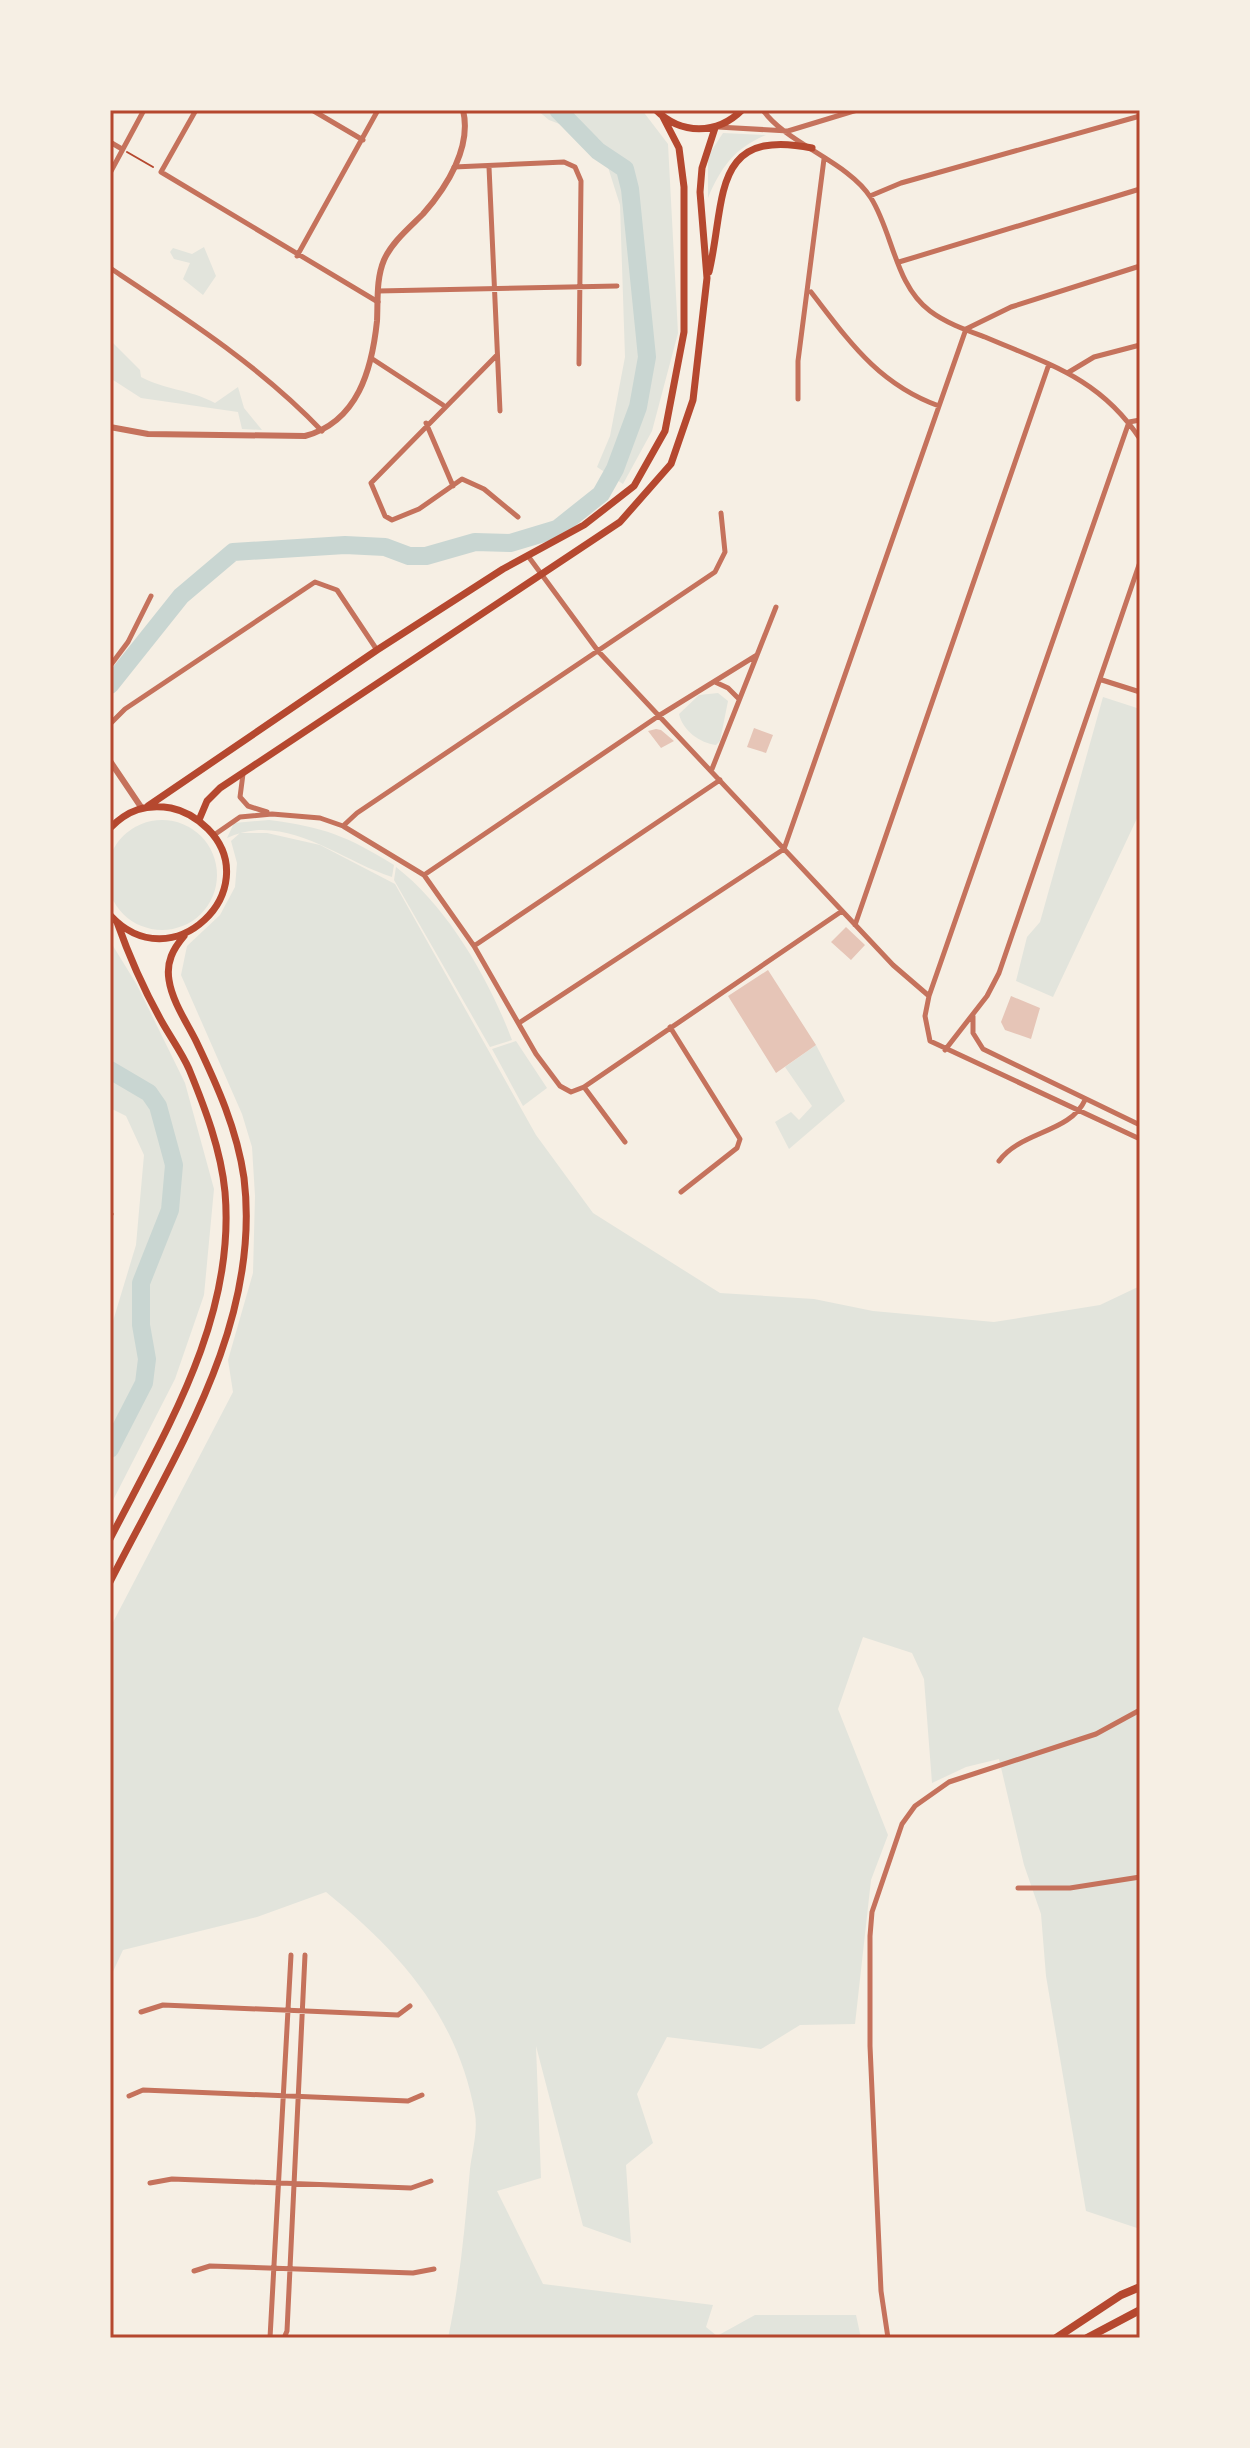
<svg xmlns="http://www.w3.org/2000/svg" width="1250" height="2448" font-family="Manrope,sans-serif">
  <rect width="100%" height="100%" fill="#f6efe4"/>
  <path fill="#e2e4dc" d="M537,110H642L668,144L678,333L652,431L623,484L597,467L610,436L625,357L620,205L599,139L549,120Z
    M723,133L766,135C735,148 721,167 708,198V156Z
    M204,247L216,276L203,295L183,279L190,263L174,259L170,252L173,248L192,254Z
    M110,340L140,370L141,377C165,390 189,389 215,403L238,387L244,408L262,430L242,429L238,412L141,398L110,378Z
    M718,693L728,701L720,741L716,745C700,743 683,731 679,714L699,695Z
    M1103,697L1140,709V812L1053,997L1016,981L1027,937L1040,922Z
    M107 875a55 55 0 1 1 110 0a55 55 0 1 1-110 0Z
    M269,820C324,827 347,836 394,865L392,877C339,860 285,811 227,838L234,823Z
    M240,833H267L320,845L395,884L536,1135L593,1213L720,1293L814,1299L873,1311L994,1322L1100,1305L1140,1286V2229L1086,2211L1046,1976L1041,1914L1024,1865L999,1759L966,1767L932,1783L924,1679L912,1653L863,1637L838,1709L888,1835L871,1880L855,2024L800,2025L761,2049L667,2037L637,2094L653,2143L626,2165L631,2243L583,2226L536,2046L541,2178L497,2191L543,2284L713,2305L706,2327L717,2336L755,2315H856L861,2338H448C460,2282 465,2226 470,2169C472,2152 478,2131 475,2114C458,2017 400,1952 326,1892L257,1917L123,1950L110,1978V1628L233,1392L228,1360L253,1273L255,1196L252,1147L242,1114L181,975L187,946L220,915L235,887L237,863L231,841Z
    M396,867C448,907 489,979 512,1040L490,1047L394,880Z
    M110,941L137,985L185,1083L214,1189L204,1295L175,1379L110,1506V1331L136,1245L144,1155L126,1116L110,1108Z
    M516,1041L547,1088L523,1106L492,1049Z
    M816,1045L845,1101L789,1149L775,1122L791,1112L799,1120L812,1106L785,1067Z"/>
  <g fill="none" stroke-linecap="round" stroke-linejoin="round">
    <path stroke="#c9d6d2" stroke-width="18" d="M110,685L181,596L233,552L345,545L385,547L409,556H426L475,542L510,543L557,529L601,494L615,469L638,407L647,357L630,189L625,169L598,151L558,110
      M110,1070L149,1093L158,1106L174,1165L170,1210L141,1283V1325L147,1359L144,1383L110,1449"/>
  </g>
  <path fill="#e6c5b7" d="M754,728L773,735L766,753L747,747Z
    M656,729L661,730L674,741L661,748L648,731Z
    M846,927L865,945L851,960L831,942Z
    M768,970L816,1045L776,1073L728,996Z
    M1011,996L1040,1008L1031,1039L1005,1030L1001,1022Z"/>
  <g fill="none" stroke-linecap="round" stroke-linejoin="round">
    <path stroke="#b5482f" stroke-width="2" d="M127,152L153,167"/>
    <path stroke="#c5725c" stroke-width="5" d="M196,110L161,172L378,302
      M312,110L363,140
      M763,110C785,143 849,162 871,198C893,233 895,285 930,311C946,323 966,330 985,337C1048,364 1100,378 1140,439
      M718,127L788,131L857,110
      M110,142L122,149
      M454,167L564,162L575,167L581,181L579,364
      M489,167L500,411
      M110,173L144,110
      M870,196L901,183L1140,116
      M297,256L378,110
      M899,262L1140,189
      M110,268C184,317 260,366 322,431
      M378,291L617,286
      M811,292C849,341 878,384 939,406
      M496,356L371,483L385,516L392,520L419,509L462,479L484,489L518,517
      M371,358L443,405
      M1069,372L1094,357L1140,345
      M798,399V361L824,159
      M426,423L453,486
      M528,556L598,651L893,965L929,996L925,1016L930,1041L1140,1139
      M110,666L128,642L151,596
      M1102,680L1140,692
      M715,682L728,688L739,699
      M110,724L125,709L315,582L337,590L377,650
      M712,769L776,607
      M243,774L240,797L248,806L267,812
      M343,826L357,813L715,572L725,552L721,513
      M214,835L240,817L272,814L320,818L343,826L424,875L474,946L536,1054L560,1086L571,1092L584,1087L842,911
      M424,875L660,715L757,655
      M855,925L1049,364
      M474,946L720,780
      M929,996L1129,422L1140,420
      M973,1016V1033L983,1049L1140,1125
      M519,1023L784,849L966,329L1011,307L1140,266
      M670,1027L740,1139L737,1148L681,1192
      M945,1050L987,996L999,973L1140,562
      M584,1087L625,1142
      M999,1161C1021,1131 1070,1133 1085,1100
      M110,1213L111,1214
      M1018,1888H1070L1140,1877
      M141,2012L163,2005L398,2015L410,2006
      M129,2096L143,2090L408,2101L422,2095
      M150,2183L172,2179L411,2188L431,2181
      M194,2271L210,2266L413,2273L434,2269
      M270,2338L291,1955
      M284,2338L287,2331L305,1955
      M888,2338L881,2291L870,2046V1936L872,1912L902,1824L915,1806L949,1782L1096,1734L1140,1710"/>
    <path stroke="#c5725c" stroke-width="6" d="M110,427L148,434L305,436C358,422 372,369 377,321C378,301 376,279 384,260C392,242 409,228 423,214C447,187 472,147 463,110
      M110,761L141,807"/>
    <path stroke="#b5482f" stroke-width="7" d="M656,110C681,135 717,135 742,110
      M709,272C726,201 710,127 812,148
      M148,806L377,650L503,569L584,525L634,486L665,431L684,332V187L679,148L663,117
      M199,820L207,801L220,788L620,522L671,464L693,400L707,278L700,192L702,168L715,128
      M110,828C128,810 145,804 171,808C186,811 197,818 208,829C267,889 172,983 110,915
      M110,1539C166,1430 236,1318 225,1192C221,1150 205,1108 189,1069C182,1053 171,1038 162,1022C144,990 129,956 117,922
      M110,1582C173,1457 262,1325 244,1178C237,1129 217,1085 196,1041C187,1023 172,1001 169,980C166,962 173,949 184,936"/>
    <path stroke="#b5482f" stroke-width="8" d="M1056,2338L1121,2295L1140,2287
      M1087,2338L1140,2310"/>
  </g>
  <rect width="1250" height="2448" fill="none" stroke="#f6efe4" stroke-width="224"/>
  <rect x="112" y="112" width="1026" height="2224" fill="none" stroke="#b5482f" stroke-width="3"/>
</svg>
